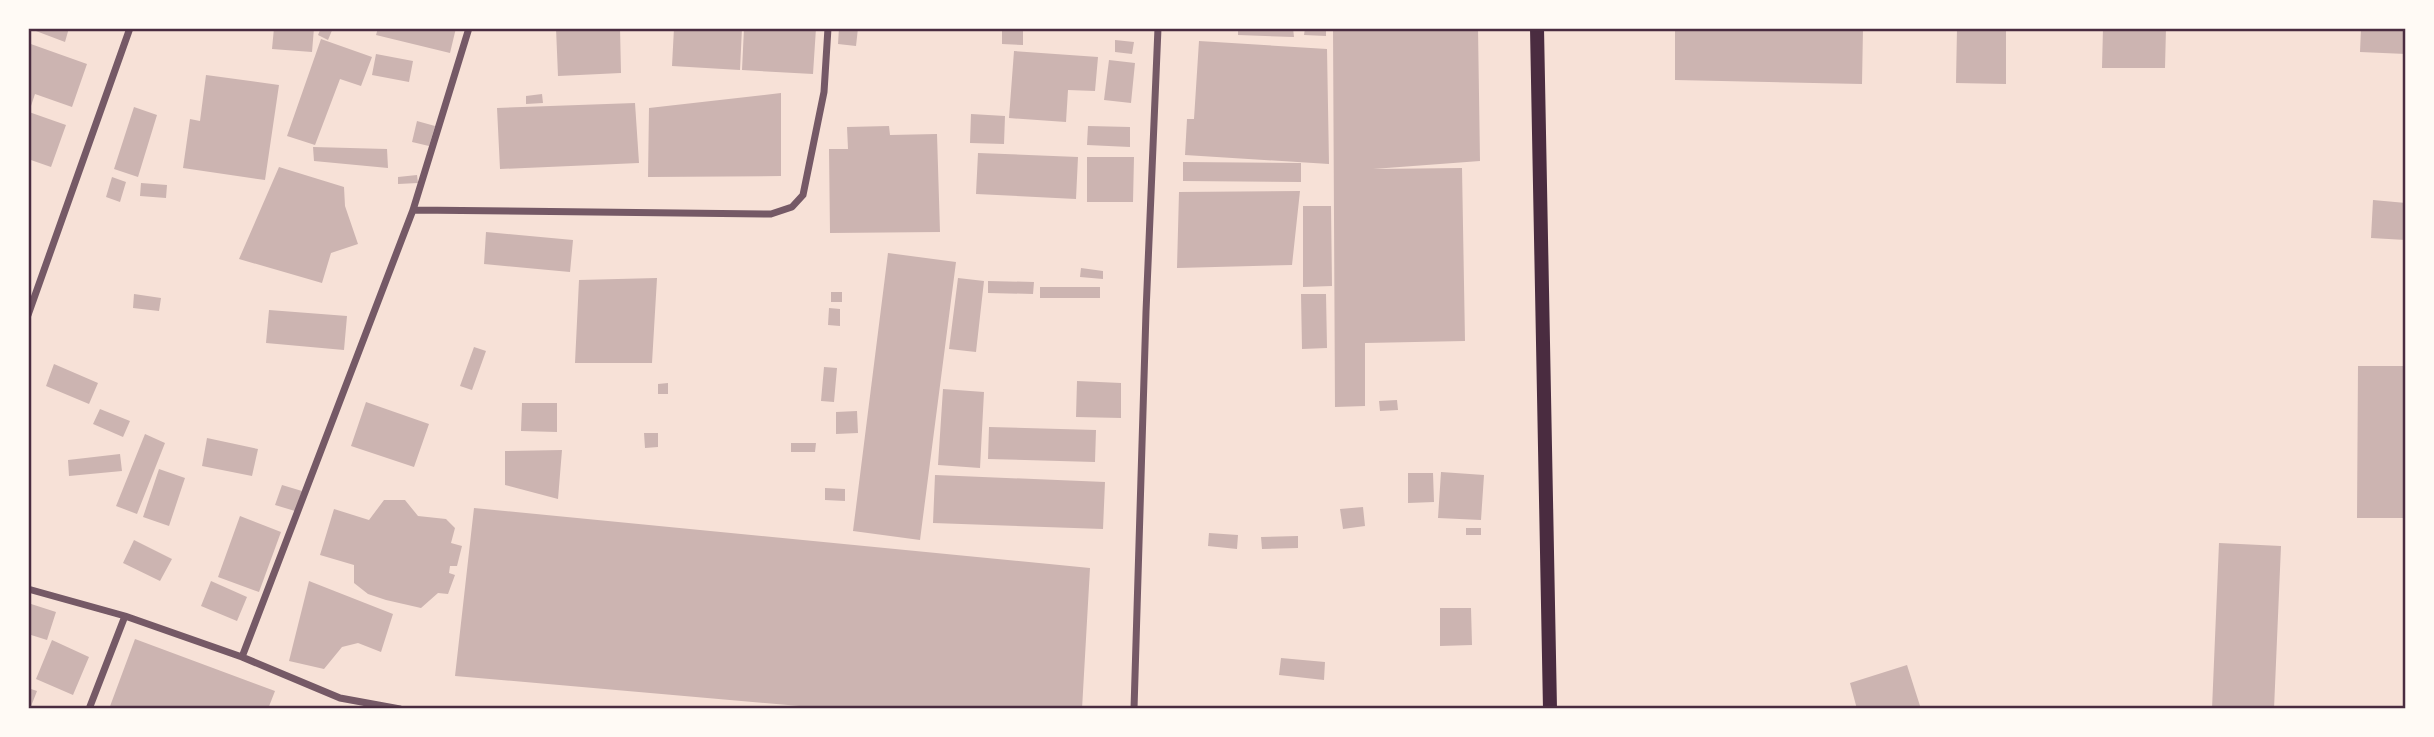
<svg xmlns="http://www.w3.org/2000/svg" width="2434" height="737" font-family="Barlow,sans-serif">
  <rect width="100%" height="100%" fill="#f7e1d7"/>
  <path fill="#ccb4b1" d="M28,28H69L65,42Z
    M274,28H314L312,52L272,49Z
    M321,28H333L328,40L318,35Z
    M378,28H456L450,53L376,35Z
    M556,28H620L621,73L558,76Z
    M674,28H742L740,70L672,66Z
    M744,28H816L813,74L742,70Z
    M839,28H858L856,46L838,44Z
    M1002,28H1023V45L1002,44Z
    M1238,28H1293L1294,37L1238,35Z
    M1305,28H1326V36L1304,35Z
    M1333,28H1478L1480,161L1373,169L1462,168L1465,341L1365,343V406L1335,407Z
    M1675,28H1863L1862,84L1675,80Z
    M1957,28H2006V84L1956,83Z
    M2103,28H2166L2165,68H2102Z
    M2361,28H2406V54L2360,52Z
    M321,39L372,57L361,86L340,79L315,145L287,136Z
    M1115,40L1134,42L1132,54L1115,52Z
    M1199,41L1327,49L1329,164L1185,155L1187,119H1194Z
    M28,43L87,64L72,107L35,94L29,112L66,125L51,167L28,159Z
    M1014,51L1098,57L1095,91L1068,90L1066,122L1009,118Z
    M376,54L413,61L409,82L372,75Z
    M1109,60L1135,63L1131,103L1104,100Z
    M206,75L279,85L265,180L183,168L190,119L200,121Z
    M781,93V176L648,177L649,108Z
    M542,94L543,103L526,104V96Z
    M635,103L639,163L500,169L497,108Z
    M134,107L157,115L138,177L114,169Z
    M971,114L1005,116L1004,144L970,143Z
    M417,121L435,126L429,146L412,142Z
    M889,126L890,135L937,134L940,232L830,233L829,149H848L847,127Z
    M1088,126L1130,127V147L1087,145Z
    M313,147L387,149L388,168L314,161Z
    M978,153L1078,157L1076,199L976,194Z
    M1087,157H1134L1133,202H1087Z
    M1183,162L1301,163V182L1183,181Z
    M279,167L344,187L345,206L358,244L331,253L322,283L239,259Z
    M417,175L418,183L398,184V177Z
    M112,177L126,182L120,202L106,197Z
    M141,183L167,185L166,198L140,196Z
    M1300,191L1292,265L1177,268L1179,192Z
    M2373,200L2406,203V240L2371,238Z
    M1303,206H1331L1332,286L1303,287Z
    M486,232L573,240L570,272L484,264Z
    M888,253L956,262L920,540L853,531Z
    M1081,268L1103,271V279L1080,277Z
    M657,278L652,363H575L579,280Z
    M958,278L984,281L976,352L949,349Z
    M988,281L1034,282L1033,294L988,293Z
    M1040,287H1100V298H1040Z
    M831,292H842V302H831Z
    M134,294L161,298L159,311L133,308Z
    M1301,294H1326L1327,348L1302,349Z
    M829,308L840,309V326L828,325Z
    M269,310L347,316L344,350L266,343Z
    M474,347L486,351L472,390L460,386Z
    M54,364L98,383L89,404L46,386Z
    M2358,366H2406V518H2357Z
    M824,367L837,368L834,402L821,401Z
    M1077,381L1121,383V418L1076,417Z
    M668,383V394H658V384Z
    M943,389L984,392L980,468L938,465Z
    M1397,400L1398,410L1380,411L1379,401Z
    M366,402L429,424L414,467L351,446Z
    M522,403H557V432L521,431Z
    M100,409L130,421L123,437L93,424Z
    M857,411L858,433L836,434V412Z
    M989,427L1096,430L1095,462L988,459Z
    M644,433H658V447L645,448Z
    M145,434L165,443L137,514L116,506Z
    M207,438L258,449L252,476L202,466Z
    M791,443H816L815,452H791Z
    M562,450L558,499L505,485V451Z
    M120,454L122,471L69,476L68,460Z
    M159,469L185,478L169,526L143,517Z
    M1441,472L1484,475L1481,520L1438,518Z
    M1408,473H1433L1434,502L1408,503Z
    M935,475L1105,482L1103,529L933,523Z
    M282,485L302,491L295,511L275,505Z
    M825,488L845,489V501L825,500Z
    M384,500H405L418,516L446,519L455,528L451,543L462,546L457,566H450L449,573L455,575L448,594L438,593L421,608L386,600L368,594L354,583V565L320,555L334,509L369,520Z
    M1363,507L1365,526L1343,529L1340,509Z
    M474,508L1090,568L1082,709H834L455,676Z
    M240,516L281,532L259,592L218,577Z
    M1466,528H1481V535H1466Z
    M1209,533L1238,535L1237,549L1208,546Z
    M1298,536V548L1262,549L1261,537Z
    M134,540L172,559L160,581L123,563Z
    M2219,543L2281,546L2274,709H2212Z
    M211,581L247,597L237,621L201,606Z
    M309,581L393,614L381,652L358,643L342,647L324,669L289,661Z
    M28,603L56,612L47,640L28,634Z
    M1440,608H1471L1472,645L1440,646Z
    M135,639L275,691L268,709H109Z
    M52,640L89,657L73,695L36,679Z
    M1281,658L1325,662L1324,680L1279,675Z
    M1907,665L1921,709H1857L1850,683Z
    M28,688L37,691L30,709H28Z"/>
  <g fill="none" stroke-linecap="round" stroke-linejoin="round">
    <path stroke="#755966" stroke-width="7" d="M413,210L771,214L792,207L803,195L824,92L828,28
      M28,315L130,28
      M28,589L125,616L242,657L340,698L400,709
      M242,657L413,210L469,28
      M89,709L125,616
      M1134,709L1146,312L1158,28"/>
    <path stroke="#4a2c40" stroke-width="14" d="M1537,28L1550,709"/>
  </g>
  <rect width="2434" height="737" fill="none" stroke="#fffaf5" stroke-width="60"/>
  <rect x="30" y="30" width="2374" height="677" fill="none" stroke="#4a2c40" stroke-width="2.5"/>
</svg>
